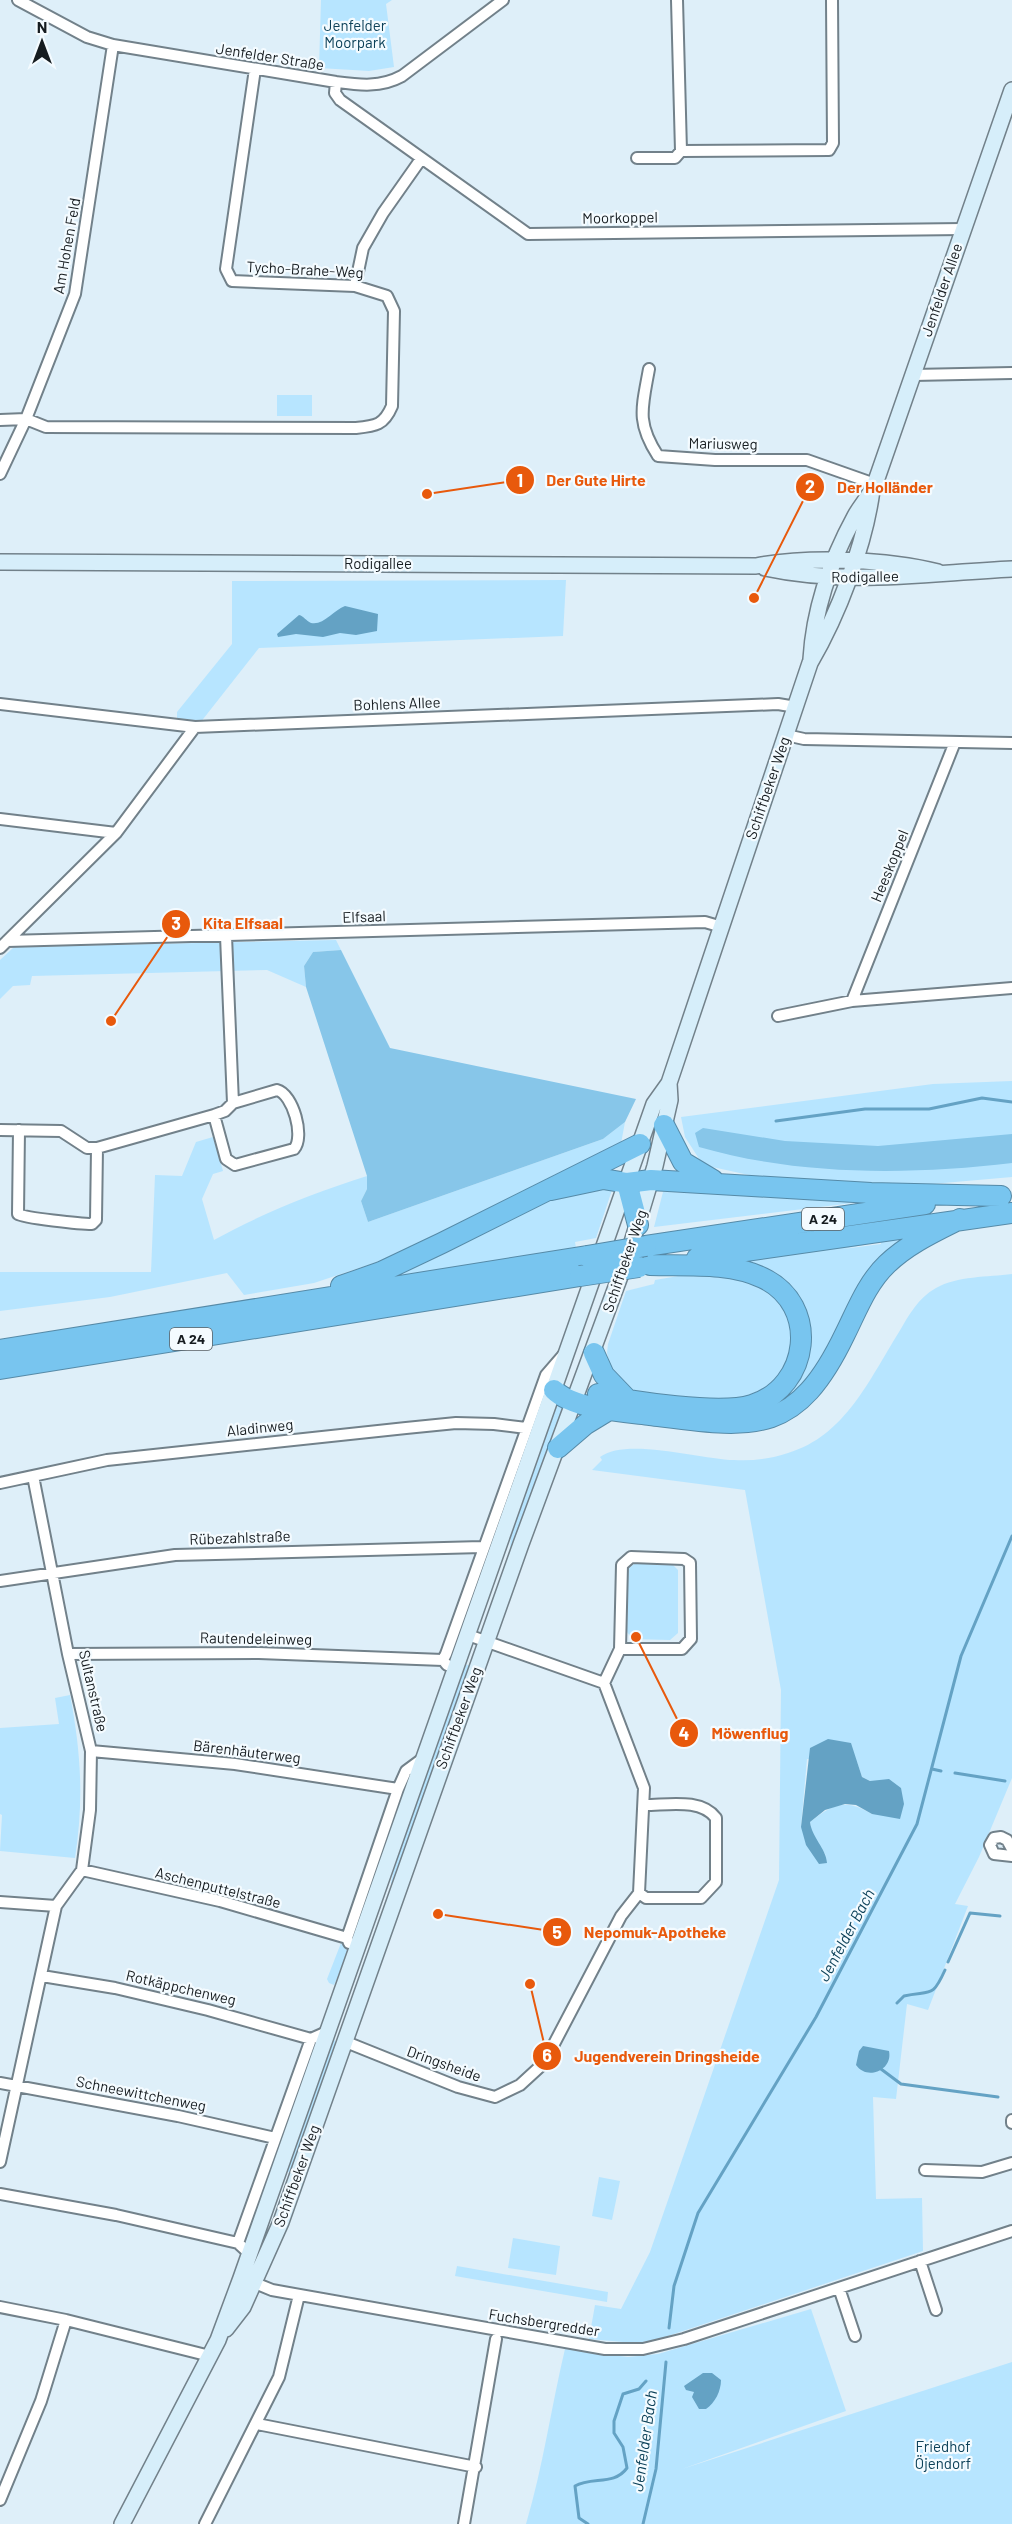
<svg xmlns="http://www.w3.org/2000/svg" width="1012" height="2524" font-family="Barlow,sans-serif">
  <rect width="100%" height="100%" fill="#deeff9"/>
  <path fill="#b7e5ff" fill-rule="evenodd" d="M321,0H392L386,4L394,67L369,71L319,68Z
    M277,395H312V416H277Z
    M566,580L563,636L259,648L200,723H177V712L232,644V581Z
    M336,940L341,950L313,952L304,966L306,987L267,970L32,976L30,985L13,986L0,999V960L14,947Z
    M1012,1081V1177L909,1186L768,1179L703,1165L685,1137L681,1117L933,1084Z
    M625,1122L620,1149L413,1250L314,1283L244,1295L227,1273L110,1297L0,1311V1272H151L155,1175L182,1176L196,1142L213,1137L223,1171L213,1174L202,1199L214,1240C263,1213 313,1193 367,1176V1189L361,1201L368,1222L603,1139Z
    M613,1187L596,1238L575,1242L576,1248L378,1279L541,1200Z
    M663,1192L851,1196L853,1203L654,1227Z
    M912,1236L821,1367L778,1409L607,1401L773,1399L804,1320L738,1263L879,1240V1242L843,1249L881,1244V1240Z
    M690,1274L737,1276L776,1295L793,1322L791,1362L762,1393L736,1401L636,1394L611,1369L607,1353L608,1344L626,1291L654,1284L655,1280Z
    M1012,1274V1778L979,1857L955,1904L968,1906L928,2010L907,2004L896,2099L873,2097L876,2199L922,2198L923,2251L656,2340L635,2343L589,2339L595,2305L621,2309L650,2252L779,1880L781,1690L745,1490L592,1470L602,1460L600,1457C626,1437 700,1459 734,1460C752,1461 770,1459 788,1453C845,1436 869,1380 899,1332C909,1315 918,1298 936,1288C957,1276 988,1277 1012,1274ZM807,1759L857,1762L862,1777L870,1781L872,1814C845,1798 833,1804 810,1822L812,1835L827,1857L801,1827Z
    M558,1406L563,1408L509,1558L512,1526L552,1411Z
    M634,1564H672L678,1570V1633L670,1640L632,1639L627,1632L628,1569Z
    M464,1664L470,1666L393,1888L391,1883L398,1849Z
    M70,1695C81,1752 84,1800 75,1858L0,1851L2,1815L0,1814V1728L59,1724L55,1698Z
    M341,1943L347,1950V1957L334,1985L329,1983L327,1979Z
    M333,2036L337,2046L293,2173L285,2171Z
    M599,2177L620,2181L612,2220L592,2216Z
    M513,2238L560,2246L556,2275L508,2268Z
    M457,2266L608,2292L607,2302L455,2276Z
    M811,2309L846,2411L682,2469L1012,2362V2524H526C543,2467 551,2408 565,2349L628,2357L658,2354Z"/>
  <path fill="#87c6e9" d="M341,950L390,1048L636,1099L625,1122L603,1139L368,1222L361,1201L367,1189V1176L306,987L304,966L313,952Z
    M703,1128L785,1141L878,1146L1012,1134V1163C910,1175 799,1176 699,1147L695,1133Z"/>
  <path fill="#64a2c4" d="M345,606L378,614L377,631L356,635L340,633L323,637L296,634L278,637L277,634L299,615C304,616 306,621 311,623C323,626 334,610 345,606Z
    M828,1739L851,1743L862,1777L870,1781L889,1779L901,1788L904,1804L900,1819L872,1814L856,1805L845,1804L825,1810L810,1822C812,1838 826,1848 827,1863L819,1864L806,1845L801,1827L810,1748Z
    M863,2046L889,2051C893,2070 867,2081 856,2065L859,2051Z
    M703,2373H712L721,2380C721,2391 715,2403 706,2409H699L692,2397L694,2392L686,2390L684,2386Z"/>
  <g fill="none" stroke-linecap="round" stroke-linejoin="round">
    <path stroke="#64a2c4" stroke-width="3" d="M776,1121L865,1109H929L982,1098L1012,1102
      M932,1769L941,1771
      M955,1773L1005,1781
      M948,1962L970,1913L1000,1916
      M897,2003L904,1996C931,1990 932,1999 945,1970
      M881,2069L901,2084L998,2097
      M669,2328L674,2286L698,2213L816,2017L917,1824L961,1656L1012,1536
      M588,2524L579,2518L575,2486C592,2476 614,2486 627,2468L623,2447L614,2433V2421L623,2394L639,2389L646,2381
      M643,2524L656,2469L666,2362"/>
    <defs>
      <path id="minor" d="M18,0L87,37L113,45L336,82C359,85 380,88 402,76L503,0
        M677,0L681,151
        M336,82L335,93L340,100L528,234L964,229
        M637,158H675L681,151L829,150L833,143L832,0
        M355,286L363,248L383,213L421,159
        M649,369C642,408 636,422 658,456L715,460H807L875,484
        M913,375L1012,373
        M0,420L26,419L46,427L356,428C376,426 384,425 392,406L394,311L387,296L355,286L232,281L226,269L255,69
        M0,474L26,419L75,294L113,45
        M0,704L195,727L778,704L796,707
        M786,735L804,739L1012,743
        M0,819L116,833
        M226,936L233,1103
        M7,941L705,922L722,927
        M0,948L116,833L195,727
        M852,1001L955,742
        M778,1016L852,1001L1012,988
        M0,1130L61,1131L87,1148H97L214,1115L225,1111L233,1103L277,1090C293,1094 305,1137 294,1149L235,1165L226,1159L214,1115
        M19,1130L18,1214C24,1218 81,1224 92,1224L96,1220L97,1148
        M0,1483L107,1460L406,1428L456,1423L494,1424L526,1428
        M0,1581L175,1555L482,1547
        M68,1654L259,1653L443,1660
        M447,1665L443,1660L446,1654L546,1375L565,1353
        M604,1683L620,1649L622,1565L631,1557L684,1559L690,1563L691,1639L682,1649H620
        M91,1751L235,1764L398,1789
        M1012,1849L1007,1840L1001,1837L994,1838L990,1845L994,1854L1012,1856
        M82,1870L220,1901L347,1938
        M639,1893L646,1898H701L716,1882V1818C701,1798 668,1805 645,1805
        M0,1902L56,1906
        M349,1943L347,1938L398,1789L406,1771L425,1757
        M42,1976L115,1988L208,2010L311,2039
        M346,2042L458,2087L495,2097L520,2085L544,2063L621,1916L639,1893L644,1788L604,1683L468,1635
        M0,2083L178,2116L275,2138
        M1012,2120V2123
        M0,2162L56,1906L82,1870L90,1810L91,1751L68,1654L33,1476
        M925,2170L982,2172L1012,2163
        M0,2194L116,2215L238,2243
        M250,2254L238,2243L311,2039L329,2031
        M920,2261L936,2310
        M250,2281L272,2290L605,2349H643L684,2339L1012,2231
        M839,2288L855,2336
        M0,2307L66,2320L210,2356
        M257,2424L476,2467
        M0,2500L41,2401L66,2320
        M205,2524L279,2377L299,2295
        M464,2524L496,2339"/>
      <path id="secondary" d="M0,562L756,566C808,556 888,559 938,572
        M765,568C849,586 927,573 1012,569
        M811,659C814,610 831,560 855,516C861,505 870,496 875,484L1012,90
        M226,2329L243,2307L281,2222L521,1544L629,1252L655,1166L670,1100L669,1083
        M122,2524L218,2340L241,2278L654,1104L669,1083L810,663C838,615 865,545 872,490"/>
      <path id="motorway" d="M664,1125L683,1162L713,1180
        M627,1183L638,1225
        M551,1190L603,1179L627,1183L651,1180L871,1193L1001,1196
        M646,1246L925,1204
        M697,1258L1012,1213
        M341,1286L381,1272L442,1243L640,1144
        M0,1350L587,1256
        M594,1353L604,1375L627,1399
        M0,1369L580,1276
        M554,1390C573,1409 625,1412 650,1415C753,1428 795,1438 845,1334C857,1310 867,1283 887,1264C908,1244 934,1232 960,1219
        M598,1394C633,1402 720,1415 752,1405C810,1387 820,1305 763,1278C730,1262 686,1266 650,1265
        M558,1448L586,1424L609,1410"/>
    </defs>
    <use href="#minor" stroke="#72818a" stroke-width="14"/>
    <use href="#secondary" stroke="#72818a" stroke-width="18"/>
    <use href="#motorway" stroke="#568aa7" stroke-width="22"/>
    <use href="#minor" stroke="#fff" stroke-width="10"/>
    <use href="#secondary" stroke="#d6eefa" stroke-width="15"/>
    <use href="#motorway" stroke="#78c5ef" stroke-width="20"/>
    <defs>
      <path id="motorway-bridge" d="M587,1256L646,1246
        M580,1276L639,1267"/>
    </defs>
    <use href="#motorway-bridge" stroke="#568aa7" stroke-width="22" stroke-linecap="butt"/>
    <use href="#motorway-bridge" stroke="#78c5ef" stroke-width="20"/>
  </g>
  <g text-anchor="middle" stroke-width="4.5" stroke-linejoin="round" paint-order="stroke">
    <g fill="#f4fbff" stroke="#595f63" stroke-width="1.5">
      <rect x="802" y="1208" width="42" height="22" rx="4.5"/>
      <rect x="170" y="1328" width="42" height="22" rx="4.5"/>
    </g>
    <g font-size="14" font-weight="bold" fill="#161c20">
      <text x="823" y="1224">A 24</text>
      <text x="191" y="1344">A 24</text>
    </g>
    <g font-size="15" fill="#0c4159" stroke="#f4fbff">
      <text x="355" y="31">Jenfelder<tspan x="355" dy="17">Moorpark</tspan></text>
      <text x="943" y="2452">Friedhof<tspan x="943" dy="17">Öjendorf</tspan></text>
    </g>
    <g font-size="15" fill="#161c20" stroke="#f4fbff">
      <text transform="translate(270 57) rotate(9)" y="5">Jenfelder Straße</text>
      <text transform="translate(620 218) rotate(-1)" y="5">Moorkoppel</text>
      <text transform="translate(67 246) rotate(-80)" y="5">Am Hohen Feld</text>
      <text transform="translate(305 270) rotate(3)" y="5">Tycho-Brahe-Weg</text>
      <text transform="translate(942 290) rotate(-71)" y="5">Jenfelder Allee</text>
      <text transform="translate(723 444) rotate(1)" y="5">Mariusweg</text>
      <text x="378" y="569">Rodigallee</text>
      <text transform="translate(865 577) rotate(-1)" y="5">Rodigallee</text>
      <text transform="translate(397 704) rotate(-2)" y="5">Bohlens Allee</text>
      <text transform="translate(768 788) rotate(-71)" y="5">Schiffbeker Weg</text>
      <text transform="translate(890 866) rotate(-68)" y="5">Heeskoppel</text>
      <text transform="translate(364 917) rotate(-2)" y="5">Elfsaal</text>
      <text transform="translate(625 1261) rotate(-71)" y="5">Schiffbeker Weg</text>
      <text transform="translate(260 1428) rotate(-6)" y="5">Aladinweg</text>
      <text transform="translate(240 1538) rotate(-2)" y="5">Rübezahlstraße</text>
      <text transform="translate(256 1639) rotate(1)" y="5">Rautendeleinweg</text>
      <text transform="translate(93 1691) rotate(77)" y="5">Sultanstraße</text>
      <text transform="translate(459 1718) rotate(-70)" y="5">Schiffbeker Weg</text>
      <text transform="translate(247 1752) rotate(7)" y="5">Bärenhäuterweg</text>
      <text transform="translate(218 1888) rotate(14)" y="5">Aschenputtelstraße</text>
      <text transform="translate(181 1988) rotate(13)" y="5">Rotkäppchenweg</text>
      <text transform="translate(444 2064) rotate(20)" y="5">Dringsheide</text>
      <text transform="translate(141 2094) rotate(11)" y="5">Schneewittchenweg</text>
      <text transform="translate(297 2176) rotate(-70)" y="5">Schiffbeker Weg</text>
      <text transform="translate(544 2323) rotate(9)" y="5">Fuchsbergredder</text>
    </g>
    <g font-size="16" font-style="italic" fill="#0d425a" stroke="#f4fbff">
      <text transform="translate(846 1935) rotate(-62)" y="6">Jenfelder Bach</text>
      <text transform="translate(644 2441) rotate(-82)" y="6">Jenfelder Bach</text>
    </g>
  </g>
  <path fill="none" stroke="#e8590c" stroke-width="2" d="M427 494L520 480M754 598L810 487M111 1021L176 924M636 1637L684 1733M438 1914L557 1932M530 1984L547 2056"/>
  <g fill="#e8590c" stroke="#f4fbff" stroke-width="2">
    <circle cx="427" cy="494" r="6"/>
    <circle cx="754" cy="598" r="6"/>
    <circle cx="111" cy="1021" r="6"/>
    <circle cx="636" cy="1637" r="6"/>
    <circle cx="438" cy="1914" r="6"/>
    <circle cx="530" cy="1984" r="6"/>
    <circle cx="520" cy="480" r="15"/>
    <circle cx="810" cy="487" r="15"/>
    <circle cx="176" cy="924" r="15"/>
    <circle cx="684" cy="1733" r="15"/>
    <circle cx="557" cy="1932" r="15"/>
    <circle cx="547" cy="2056" r="15"/>
  </g>
  <g font-size="18" text-anchor="middle" font-weight="bold" fill="#fff">
    <text x="520" y="487">1</text>
    <text x="810" y="493">2</text>
    <text x="176" y="930">3</text>
    <text x="684" y="1740">4</text>
    <text x="557" y="1939">5</text>
    <text x="547" y="2062">6</text>
  </g>
  <g font-size="16" text-anchor="middle" font-weight="bold" fill="#e8590c" stroke="#f4fbff" stroke-width="4.5" stroke-linejoin="round" paint-order="stroke">
    <text x="596" y="486">Der Gute Hirte</text>
    <text x="885" y="493">Der Holländer</text>
    <text x="243" y="929">Kita Elfsaal</text>
    <text x="750" y="1739">Möwenflug</text>
    <text x="655" y="1938">Nepomuk-Apotheke</text>
    <text x="667" y="2062">Jugendverein Dringsheide</text>
  </g>
  <g transform="translate(42 42)" stroke="#f4fbff" stroke-width="4.5" paint-order="stroke">
  <path d="M0-4.5L10 22L0 15L-10 22Z" fill="#161c20"/>
  <text y="-9" font-size="16" font-weight="bold" text-anchor="middle" fill="#161c20">N</text>
  </g>
</svg>
